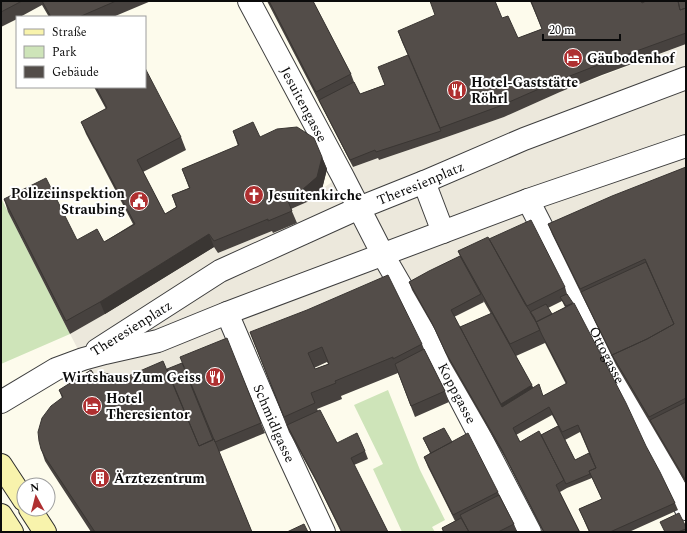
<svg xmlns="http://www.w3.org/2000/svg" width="687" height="533" font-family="Spectral,serif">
  <rect width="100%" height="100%" fill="#fdfbec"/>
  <path fill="#cee4b9" d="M1,198L70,334L1,364Z
    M388,390L420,470L445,520L432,527L435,532H402L373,469L383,464L354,405Z"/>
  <path fill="#ece8dc" d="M686,44V179L244,352L230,348L168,373L131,389L96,383L83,359L70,334L105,314L214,247L218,253L272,231L273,233L296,223L291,209L307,202L322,189L353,167L378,158L379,160L444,138L504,117L560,92Z"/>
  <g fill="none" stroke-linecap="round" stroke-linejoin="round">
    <defs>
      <g id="street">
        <path id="s1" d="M249,1L342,175L383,255L405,293L530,532"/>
        <path d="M424,182L443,232"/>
        <path id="s2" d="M528,200L686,509"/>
        <path id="s3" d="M227,313L280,437L324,532"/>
        <path id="s4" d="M97,350L220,271L359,208L424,182L524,139L686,78"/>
        <path d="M1,402L56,369L83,359L105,353L158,341L227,313L528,200L686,146"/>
      </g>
      <path id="secondary" d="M1,465L24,500
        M30,509L45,532
        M1,515L12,532"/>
    </defs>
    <use href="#street" stroke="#3e3e3e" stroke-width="24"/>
    <use href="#secondary" stroke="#2d2d2d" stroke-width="24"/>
    <use href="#street" stroke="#fff" stroke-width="22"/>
    <use href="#secondary" stroke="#f8f3ac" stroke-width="22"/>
  </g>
  <path fill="#47423f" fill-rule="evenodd" d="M1,1H151L113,17H49L42,5L20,17H17V19L1,27Z
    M267,1H313L351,74L354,82L360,94L384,85L413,67L402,42L398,31L502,18L518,38L542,29L530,1H642V2L686,1V44L602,75L560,92L504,117L444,138L379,160L378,158L353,167Z
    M94,87H145L181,137L186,150L143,172L165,214L176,207L172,195L189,188L182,169L238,146L233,131L260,137L322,157L327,169L322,189L307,202L291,209L297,223L273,233L272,231L218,253L214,247L105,314L70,334L8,212L4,199L77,240L104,242L133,224L86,134L81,122L106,109Z
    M686,167V484L616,365L552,234L548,224Z
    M489,239L565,287L567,294L675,503L678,510L629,532H589L579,509L602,499L592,478L567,488L560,492L580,532H543L505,458L449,361L435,330L412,290L409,282L460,256L458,251ZM483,300L491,314L460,327L462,332L454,317L484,302ZM562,301L565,307L552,314L548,308ZM545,343L566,384L543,396L533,388L516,356ZM552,415L558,426L541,435L520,442L516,435ZM580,432L589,453L575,460L565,440Z
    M250,332L422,344L424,349L445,391L449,402L415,417L398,373L341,396L342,399L317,409L337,443L365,451L368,459L354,465L388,532H341L317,483L289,432ZM327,362L328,364L315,369L314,368Z
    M167,369L261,423L265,433L219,452L252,532H91L50,469L45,461L41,449L62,398L59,390L98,380L116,383Z
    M423,438L452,442L498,492L514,524L517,532H443L442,528L455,521L428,467L424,457L430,453Z"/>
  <path fill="#3a3633" d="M322,157L327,169L322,189L307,202L302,190Z
    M209,234L214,247L105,314L100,302Z
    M532,385L536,395L504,415L501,404Z"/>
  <path fill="#534d49" stroke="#3a3633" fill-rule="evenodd" d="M1,1H22L1,12Z
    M42,1H116L79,17H51Z
    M269,1H313L351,74L316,92Z
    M430,1H495L502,18L508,16L518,38L542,29L531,1H641L642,3L646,1H678L680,10L686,8V33L598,65L557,81L500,106L440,128L398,31L435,15Z
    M678,1H686V8L680,10Z
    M408,55L441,131L376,152L375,150L350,160L319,100L354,82L360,94L385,85L378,67Z
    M145,68L181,137L137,160L165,214L177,207L172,195L190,188L182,169L239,145L233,131L253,122L260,137L277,129L297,127L314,138L322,157L317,177L302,190L286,196L292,211L268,221V219L214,241L209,234L100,302L66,321L4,199L46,178L77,240L97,229L104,242L135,224L81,122L107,108L96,87H145Z
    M686,167V398L649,417L612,355L647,339L674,324L645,259L580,289L548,224L612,196Z
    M531,220L565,287L527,306L489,239Z
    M488,237L525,304L534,317L540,330L510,344L458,251Z
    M460,256L481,294L451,310L502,407L539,384L543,396L567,383L542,335L536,322L574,303L626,403L646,446L660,472L675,503L610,532H590L579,509L602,499L589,471L596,468L578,425L562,432L549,407L513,428L520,442L539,431L564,480L556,485L579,531L577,532H544L502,450L446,353L432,323L409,282L429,271Z
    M646,262L674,324L647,339L612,355L613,357L581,292Z
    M388,275L422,344L393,359V357L335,381L336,383L311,393L315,403L284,417L250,332L307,310ZM322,347L329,364L315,369L308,353Z
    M567,294L573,303L566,306L560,297Z
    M546,304L552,314L536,322L530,312Z
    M492,313L532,385L501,404L460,327Z
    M227,338L261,423L215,442L180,357Z
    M424,349L445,391L411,406L395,364Z
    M163,361L199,446L214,439L252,532H95L45,457L41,449L39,441L38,432L42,418L51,406L63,397L59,390L91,370L98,380L99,376L103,373L110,374L114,376L115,380V384L126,377Z
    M182,363L213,440L199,446L167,369Z
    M686,402V481L650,420Z
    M320,410L337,443L357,433L365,451L351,458L388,532H342L314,476L287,425Z
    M558,426L575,460L589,453L596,468L589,471L590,474L566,484L541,435Z
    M444,428L452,442L431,453L423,438Z
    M468,433L498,492L453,515L424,457Z
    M499,495L514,524L498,532H469L460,515Z
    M679,513L686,527V529L678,532H665L660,522Z
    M461,518L469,532H444L442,528Z
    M304,524L308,532H287Z
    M686,529V532H678Z"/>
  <defs>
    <symbol id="hotel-disc" viewBox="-11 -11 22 22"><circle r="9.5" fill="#af3031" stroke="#fff"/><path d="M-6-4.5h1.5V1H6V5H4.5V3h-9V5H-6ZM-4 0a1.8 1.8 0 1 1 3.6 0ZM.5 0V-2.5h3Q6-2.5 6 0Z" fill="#fff"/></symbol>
    <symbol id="restaurant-disc" viewBox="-11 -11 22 22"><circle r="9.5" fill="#af3031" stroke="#fff"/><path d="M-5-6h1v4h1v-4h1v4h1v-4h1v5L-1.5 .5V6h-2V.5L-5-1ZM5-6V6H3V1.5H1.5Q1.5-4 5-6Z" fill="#fff"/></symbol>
    <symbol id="church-disc" viewBox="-11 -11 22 22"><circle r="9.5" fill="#af3031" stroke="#fff"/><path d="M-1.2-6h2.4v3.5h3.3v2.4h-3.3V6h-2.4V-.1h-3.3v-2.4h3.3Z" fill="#fff"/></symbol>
    <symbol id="civic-disc" viewBox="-11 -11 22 22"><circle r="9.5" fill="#af3031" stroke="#fff"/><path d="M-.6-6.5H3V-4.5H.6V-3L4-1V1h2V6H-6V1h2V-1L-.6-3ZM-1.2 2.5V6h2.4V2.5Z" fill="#fff"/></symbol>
    <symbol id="building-disc" viewBox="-11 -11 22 22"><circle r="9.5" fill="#af3031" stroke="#fff"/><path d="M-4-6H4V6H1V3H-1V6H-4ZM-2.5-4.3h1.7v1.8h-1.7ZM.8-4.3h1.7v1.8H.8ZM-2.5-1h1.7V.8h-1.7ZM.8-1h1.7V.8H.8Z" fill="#fff"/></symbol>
  </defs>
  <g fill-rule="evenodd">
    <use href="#hotel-disc" x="562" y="47" width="22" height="22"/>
    <use href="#restaurant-disc" x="446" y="79" width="22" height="22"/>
    <use href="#church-disc" x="243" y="184" width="22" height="22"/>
    <use href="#civic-disc" x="128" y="190" width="22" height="22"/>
    <use href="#restaurant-disc" x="204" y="366" width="22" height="22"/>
    <use href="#hotel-disc" x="81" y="395" width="22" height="22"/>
    <use href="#building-disc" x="89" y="467" width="22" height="22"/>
  </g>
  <g text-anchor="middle" stroke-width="4" stroke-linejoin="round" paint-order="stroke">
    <g font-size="14" font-weight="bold" fill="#0b0b0b" stroke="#fff" text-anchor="start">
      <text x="587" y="63">Gäubodenhof</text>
      <text x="471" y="87">Hotel-Gaststätte<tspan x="471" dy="16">Röhrl</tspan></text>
      <text x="125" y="198" text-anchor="end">Polizeiinspektion<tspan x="125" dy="16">Straubing</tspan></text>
      <text x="268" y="200">Jesuitenkirche</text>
      <text x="201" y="382" text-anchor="end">Wirtshaus Zum Geiss</text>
      <text x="106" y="403">Hotel<tspan x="106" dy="16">Theresientor</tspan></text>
      <text x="114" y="483">Ärztezentrum</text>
    </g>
    <g font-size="14" fill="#0b0b0b" stroke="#fff">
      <text dy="5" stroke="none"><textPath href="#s1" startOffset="117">Jesuitengasse</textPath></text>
      <text dy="5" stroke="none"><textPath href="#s4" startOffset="365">Theresienplatz</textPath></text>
      <text transform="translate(131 328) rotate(-32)" y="5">Theresienplatz</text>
      <text dy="5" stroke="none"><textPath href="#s2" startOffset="174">Ottogasse</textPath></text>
      <text dy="5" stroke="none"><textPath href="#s1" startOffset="444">Koppgasse</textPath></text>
      <text dy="5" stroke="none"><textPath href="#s3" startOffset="120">Schmidlgasse</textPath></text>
    </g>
  </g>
  <rect width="687" height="533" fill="none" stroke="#0b0b0b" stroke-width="4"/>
  <rect x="16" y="16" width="130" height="72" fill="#ffffff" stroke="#9d9d9d"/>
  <rect x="24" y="29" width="20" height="6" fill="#f8f3ac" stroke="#9d9d9d"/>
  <text x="52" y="36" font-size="12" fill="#0b0b0b">Straße</text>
  <rect x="24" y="46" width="20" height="12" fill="#cee4b9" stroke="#9d9d9d"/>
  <text x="52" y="56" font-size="12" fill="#0b0b0b">Park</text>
  <rect x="24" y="66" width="20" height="12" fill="#534d49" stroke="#9d9d9d"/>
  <text x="52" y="76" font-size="12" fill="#0b0b0b">Gebäude</text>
  <g transform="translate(36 497) rotate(353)"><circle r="19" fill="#ffffff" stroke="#9d9d9d"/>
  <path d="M0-3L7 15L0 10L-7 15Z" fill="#af3031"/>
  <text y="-6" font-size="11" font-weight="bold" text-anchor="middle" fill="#0b0b0b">N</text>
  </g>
  <path d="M543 34v6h77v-6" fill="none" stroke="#0b0b0b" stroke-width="2"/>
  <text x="549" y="34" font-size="12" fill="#0b0b0b" stroke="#ffffff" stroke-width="3" paint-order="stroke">20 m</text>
</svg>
